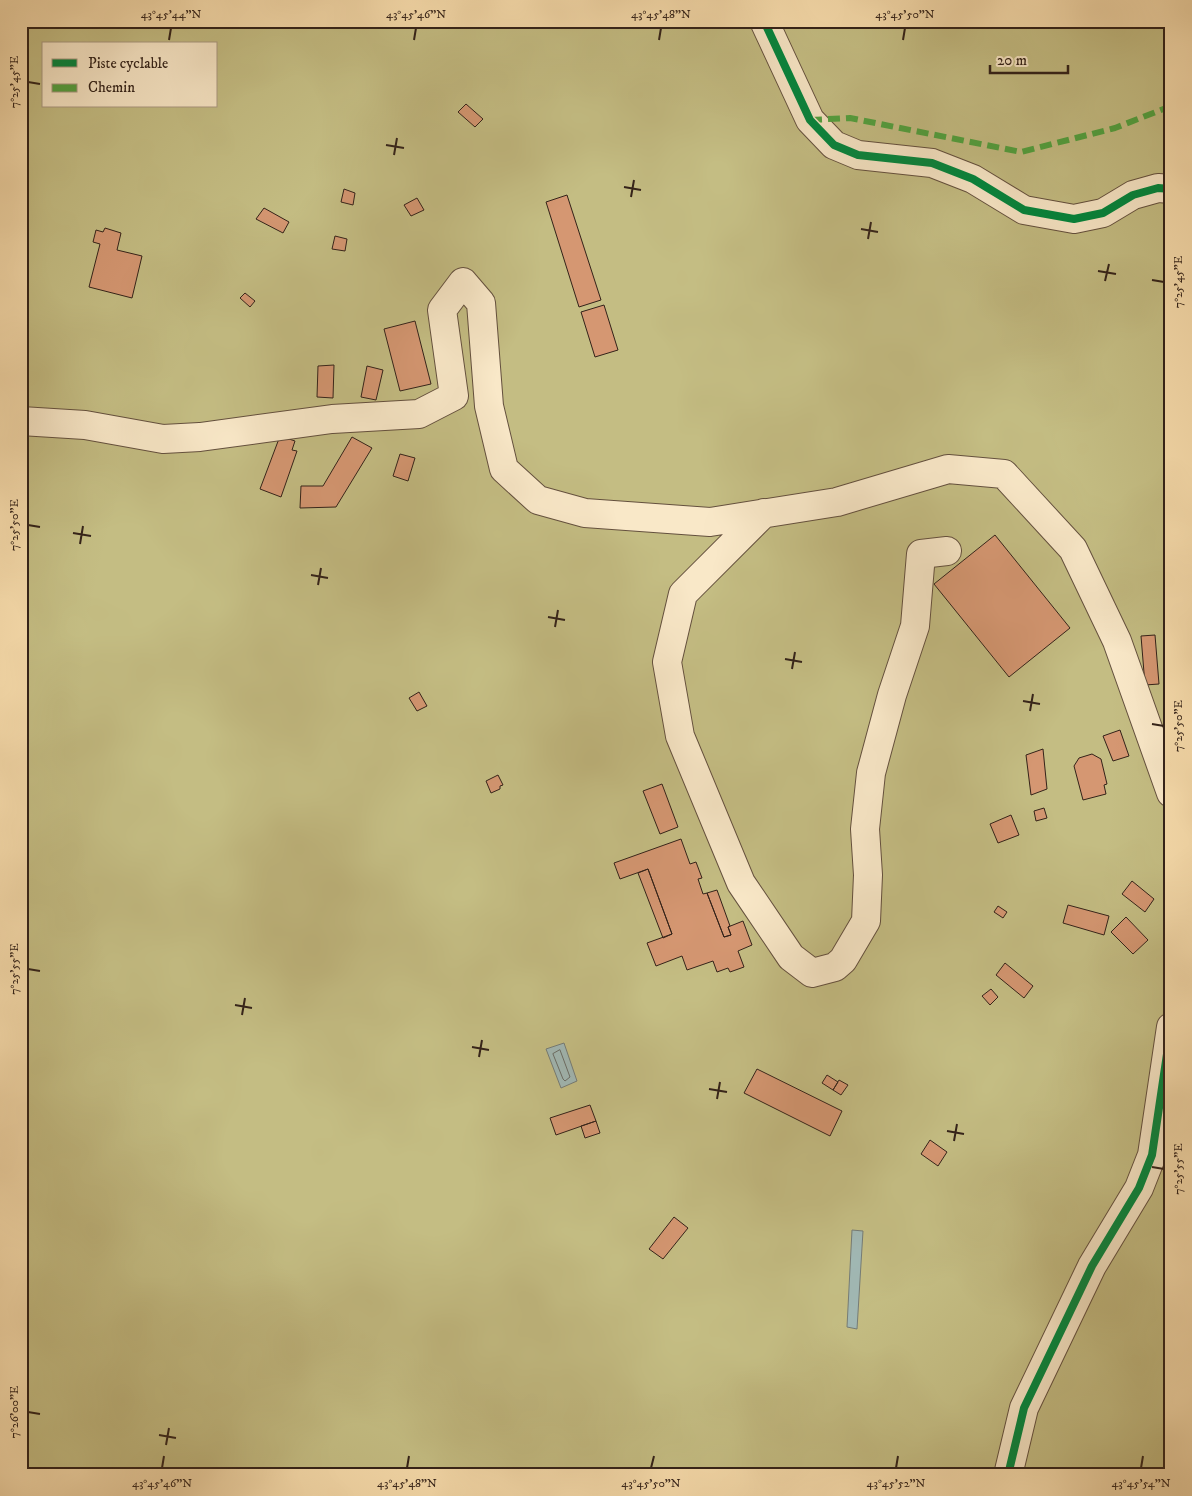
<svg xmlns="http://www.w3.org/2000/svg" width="1192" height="1496" font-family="'IM FELL DW Pica',serif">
  <rect width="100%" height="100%" fill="#f6dbab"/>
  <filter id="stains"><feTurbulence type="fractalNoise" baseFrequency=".004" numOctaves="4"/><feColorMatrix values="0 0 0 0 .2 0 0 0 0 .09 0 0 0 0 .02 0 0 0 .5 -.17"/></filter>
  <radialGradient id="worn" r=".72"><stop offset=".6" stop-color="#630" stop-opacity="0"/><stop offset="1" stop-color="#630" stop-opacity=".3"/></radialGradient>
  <path fill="#c4bd83" stroke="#7c704e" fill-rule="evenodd" d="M21,21H1171V1475H21ZM44,44H216V106H44Z"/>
  <path fill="#a1b8b4" stroke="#757c76" d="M564,1043L577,1081L561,1088L546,1049Z
    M852,1230L863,1231L857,1329L847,1327Z"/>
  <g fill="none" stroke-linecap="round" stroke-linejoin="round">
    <path stroke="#6a6d66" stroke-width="1" d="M560,1050L570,1077L565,1081L563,1079L553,1054Z"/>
  </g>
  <path fill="#d59772" stroke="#332219" d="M466,104L483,119L475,127L458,112Z
    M344,189L355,193L353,205L341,202Z
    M567,195L601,300L579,307L546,202Z
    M417,198L424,210L411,216L404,205Z
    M264,208L289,222L283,233L256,219Z
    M105,228L121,233L117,250L142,256L132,298L89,287L100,244L93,242L96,230L103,232Z
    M335,236L347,239L345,251L332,249Z
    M245,293L255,301L250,307L240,298Z
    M604,305L618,350L595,357L581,312Z
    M415,321L431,384L400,391L384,329Z
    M334,365L333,398L317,397L318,366Z
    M367,366L383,370L376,400L361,397Z
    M280,436L295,441L292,450L297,451L281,497L260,489Z
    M352,437L372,448L336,507L300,508L301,486H323Z
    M400,454L415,458L408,481L393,476Z
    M995,535L1070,628L1009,677L934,584Z
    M1171,598V611H1166L1165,599Z
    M1164,611H1171V627L1166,628Z
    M1155,635L1159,684L1145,685L1141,636Z
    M419,692L427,706L417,711L409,698Z
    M1120,730L1129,756L1113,761L1103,736Z
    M1043,749L1047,789L1031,795L1026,755Z
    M1092,754L1101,759L1107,784L1104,785L1106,794L1083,800L1074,766L1079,758Z
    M498,775L503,785L500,786V789L491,793L486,781Z
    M662,784L678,827L660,834L643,791Z
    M1044,808L1047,818L1036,821L1034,811Z
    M1011,815L1019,835L998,843L990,824Z
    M681,839L690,864L696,862L702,878L698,879L703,894L707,893L724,937L731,935L728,927L743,921L752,945L738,951L744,967L730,972L728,968L717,972L713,961L687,970L682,956L656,966L647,943L672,934L648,869L620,879L614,863Z
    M648,869L672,934L663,938L638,873Z
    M1132,881L1154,899L1145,912L1122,894Z
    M717,890L730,926L728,927L731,935L724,937L707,893Z
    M1068,905L1109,916L1104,935L1063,923Z
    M998,906L1007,912L1003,918L994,912Z
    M1126,917L1148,940L1133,954L1111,932Z
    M1005,963L1033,986L1024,998L996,975Z
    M991,989L998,997L990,1005L982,996Z
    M757,1069L842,1111L830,1136L744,1093Z
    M827,1075L838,1082L833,1090L822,1083Z
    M839,1080L848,1085L841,1095L833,1090Z
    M590,1105L596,1121L556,1135L550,1118Z
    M596,1121L600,1133L585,1138L581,1126Z
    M930,1140L947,1152L938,1166L921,1154Z
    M674,1217L688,1228L663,1259L649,1249Z"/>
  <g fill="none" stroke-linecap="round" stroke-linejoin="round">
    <defs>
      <path id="minor" d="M764,21L810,120L834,145L858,155L932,163L973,179L1024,210L1074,219L1103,213L1133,195L1158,188L1171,189
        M21,421L85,425L163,439L200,437L332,419L419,414L454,396L442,310L463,282L481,303L489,406L504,469L538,500L585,513L710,522L837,502L948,469L1004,474L1073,549L1117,641L1171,793
        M764,513L683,594L667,662L680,736L741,883L791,957L812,973L835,967L843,960L866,921L868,875L865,829L871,773L892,695L915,626L921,554L947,551
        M1008,1475L1024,1408L1092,1266L1139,1188L1152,1155L1171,1027"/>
    </defs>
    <use href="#minor" stroke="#64503e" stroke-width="30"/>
    <use href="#minor" stroke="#f9e8c8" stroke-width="28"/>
    <path stroke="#52a240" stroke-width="6" stroke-dasharray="12 6" stroke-linecap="butt" d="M810,120L850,118L1021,152L1115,128L1171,106"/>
    <defs>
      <path id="cycleway" d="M764,21L810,120L834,145L858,155L932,163L973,179L1024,210L1074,219L1103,213L1133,195L1158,188L1171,189
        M1008,1475L1024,1408L1092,1266L1139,1188L1152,1155L1171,1027"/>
    </defs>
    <use href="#cycleway" stroke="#f9e8c8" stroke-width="11"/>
    <use href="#cycleway" stroke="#00873e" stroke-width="8"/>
  </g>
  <path fill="none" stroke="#332219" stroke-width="2" d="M169,40L171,28M414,40L416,28M659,40L661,28M903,40L905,28M28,82L40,84M386,145L404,148M394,155L397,138M624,187L641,190M631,197L634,180M861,229L878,232M868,239L871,222M1098,271L1116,274M1152,280L1164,282M1105,281L1109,264M28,525L40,527M73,533L91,536M80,544L83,526M311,575L328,578M318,585L321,568M548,617L565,620M555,627L558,610M785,659L802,662M792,669L795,652M1023,701L1040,704M1030,711L1033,694M1152,724L1164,726M28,969L40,971M235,1005L252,1008M242,1015L245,998M472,1047L489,1050M479,1057L482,1040M709,1089L727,1092M717,1099L720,1082M947,1131L964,1134M954,1141L957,1124M1152,1167L1164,1169M28,1412L40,1414M159,1435L176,1438M166,1445L169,1428M162,1468L164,1456M407,1468L409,1456M651,1468L654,1456M896,1468L898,1456M1141,1468L1143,1456"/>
  <rect width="1192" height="1496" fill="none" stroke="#f6dbab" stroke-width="55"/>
  <rect x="42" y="42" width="175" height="65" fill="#f9e8c8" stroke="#aa9982"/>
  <rect x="52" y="59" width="25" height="8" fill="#00873e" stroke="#aa9982"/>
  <text x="88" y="68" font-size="15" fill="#332219">Piste cyclable</text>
  <rect x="52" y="84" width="25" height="8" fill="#52a240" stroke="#aa9982"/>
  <text x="88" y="92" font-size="15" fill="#332219">Chemin</text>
  <path d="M990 65v8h78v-8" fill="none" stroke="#332219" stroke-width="2.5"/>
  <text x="997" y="65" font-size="15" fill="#332219" stroke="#f9e8c8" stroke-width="4" paint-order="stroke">20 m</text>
  <rect x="28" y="28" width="1136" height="1440" fill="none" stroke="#332219" stroke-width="2"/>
  <g font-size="12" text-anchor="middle" fill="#332219">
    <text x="171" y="18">43°45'44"N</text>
    <text x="416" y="18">43°45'46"N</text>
    <text x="661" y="18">43°45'48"N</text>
    <text x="905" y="18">43°45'50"N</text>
    <text transform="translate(14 82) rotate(-90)" y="4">7°25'45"E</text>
    <text transform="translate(1178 282) rotate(-90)" y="4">7°25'45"E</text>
    <text transform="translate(14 525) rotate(-90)" y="4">7°25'50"E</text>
    <text transform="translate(1178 726) rotate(-90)" y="4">7°25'50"E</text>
    <text transform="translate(14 969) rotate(-90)" y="4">7°25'55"E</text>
    <text transform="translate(1178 1169) rotate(-90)" y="4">7°25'55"E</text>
    <text transform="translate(14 1412) rotate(-90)" y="4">7°26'00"E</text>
    <text x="162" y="1487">43°45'46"N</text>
    <text x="407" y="1487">43°45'48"N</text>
    <text x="651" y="1487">43°45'50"N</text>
    <text x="896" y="1487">43°45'52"N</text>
    <text x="1141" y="1487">43°45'54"N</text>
  </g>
  <rect width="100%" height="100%" filter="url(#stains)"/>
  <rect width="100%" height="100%" fill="url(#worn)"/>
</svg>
